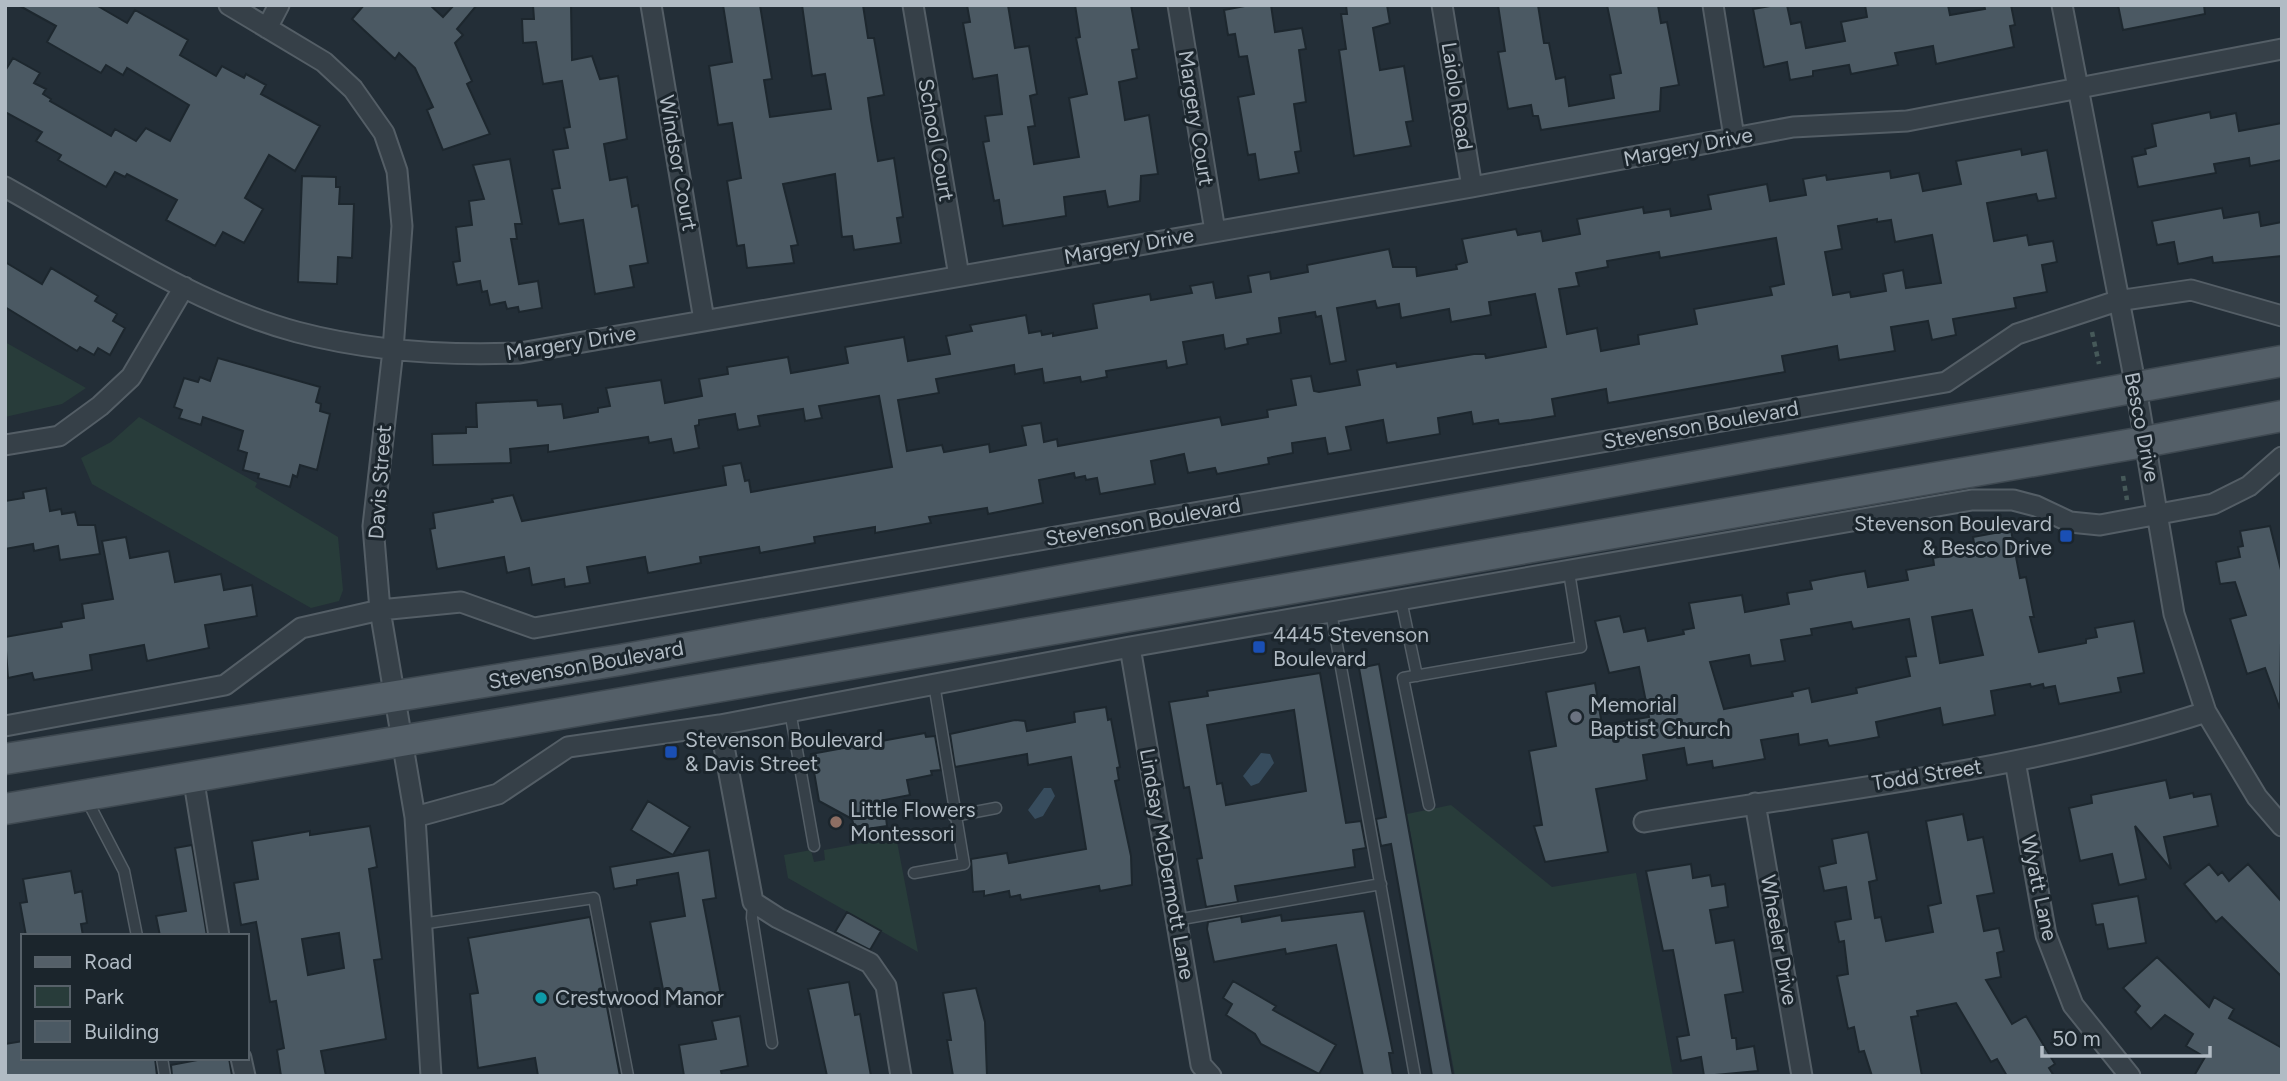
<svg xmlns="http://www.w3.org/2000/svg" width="2287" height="1081" font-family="Figtree,sans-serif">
  <rect width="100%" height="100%" fill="#232e37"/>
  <path fill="#283c3a" d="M5,342L86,388L62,404L5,417Z
    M139,417L257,483L255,487L338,537L343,590L339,601L311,608L92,484L81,458L111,442Z
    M1451,805L1552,887L1636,873L1673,1076H1455L1407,814Z
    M895,831L918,952L788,878L784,855L811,850L814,862L825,860L824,850L863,843L862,837Z"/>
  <path fill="#374c5d" d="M1261,753L1270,754L1274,763L1259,783L1251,786L1243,776Z
    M1044,788H1051L1055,796L1043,816L1035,819L1028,810Z"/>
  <path fill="#4b5963" stroke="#1d272e" stroke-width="2" fill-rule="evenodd" d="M18,5H96L127,23L135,10L188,40L180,55L216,76L222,66L244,78L246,74L266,85L261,94L320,126L295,171L269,155L245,198L263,209L244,243L223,232L215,246L166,220L177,200L127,174L125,177L115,172L106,187L58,160L61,155L36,141L42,132L5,112V71L13,58L40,73L34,83L46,89L43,94L51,99L50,101L111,136L115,129L136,141L146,128L170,141L189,105L127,68L123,75L106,65L101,73L47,42L56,26Z
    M364,5H430L443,17L454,5H477L457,29L463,35L455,43L472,81L467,84L490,134L443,150L427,110L433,107L415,68L399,53L395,59L352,19Z
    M533,5H571L572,60L592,56L600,79L618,76L627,139L604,144L610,180L627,177L632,207L638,205L648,263L630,266L634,287L595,294L583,220L559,224L552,189L560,188L553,150L568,148L564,128L570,127L562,81L543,84L536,42L523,43L522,19H534Z
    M723,5H760L772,79L764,80L770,117L831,109L825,74L812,76L802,5H863L868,38H874L884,95L868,98L871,120L878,161L894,158L903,217L897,218L901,243L854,250L852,236L842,237L835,174L783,184L798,245L791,246L794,263L747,268L744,245L737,246L727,181L741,178L732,123L718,125L709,66L732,62Z
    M967,5H1008L1015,48L1029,46L1037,94L1030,96L1035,126L1028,127L1034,164L1079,157L1069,98L1087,94L1076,38L1080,37L1075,5H1131L1139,49L1132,50L1137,78L1119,82L1125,120L1149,115L1158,174L1141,176L1140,201L1108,207L1105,191L1064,197L1066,216L1003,226L999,200L994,201L983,142L989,141L985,116L1002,114L997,75L973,79L963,23L970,22Z
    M1250,5H1271L1275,32L1302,28L1306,49L1299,50L1306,102L1294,104L1301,151L1295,152L1299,173L1259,180L1255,154L1248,155L1238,97L1254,94L1247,56L1239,57L1235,34L1228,35L1224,10Z
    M1346,5H1387L1390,23L1373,28L1380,70L1404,66L1413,121L1406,122L1411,146L1354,156L1339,50L1346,49L1341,14H1347Z
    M1498,5H1538L1544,43H1549L1556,79L1565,77L1569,106L1614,98L1610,75L1621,73L1607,5H1658L1661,23L1667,22L1679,85L1661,88L1660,111L1541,130L1538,116H1533L1531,105L1508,109L1498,52L1505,51Z
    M1776,5H1787L1791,24L1801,22L1806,48L1845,41L1841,22L1867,17L1865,5H1948L1950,15L1985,9L1984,5H2011L2015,25L2010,26L2014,47L1936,64L1933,46L1895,53L1898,65L1851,74L1849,65L1813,71V76L1790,80L1787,62L1764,67L1753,9Z
    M2118,5H2204L2205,14L2123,30Z
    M2210,112L2211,118L2236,113L2239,131L2282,123V160L2250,166L2249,158L2214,164L2216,173L2138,187L2132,157L2146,154L2145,149L2156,146L2152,124Z
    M2021,149L2022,155L2047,150L2056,198L2038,201L2036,194L1987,203L1994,241L2027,235L2029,245L2053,241L2057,262L2042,265L2047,292L2014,298L2016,308L1953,319L1956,335L1932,340L1928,321L1891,327L1895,351L1839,360L1837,346L1782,356L1785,372L1608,403L1606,389L1552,399L1555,416L1531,420L1499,424L1498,420L1473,424L1471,412L1438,418L1440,434L1387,443L1383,420L1346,427L1351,450L1328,454L1325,438L1292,443L1293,453L1268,458L1269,464L1217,474L1215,468L1188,473L1184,454L1151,461L1155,484L1100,494L1097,478L1086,480L1085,476L1075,478L1074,473L1039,480L1043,503L988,514L987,508L929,517L931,523L875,533V527L814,537L815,543L760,553L759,547L700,557L701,563L648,573L645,557L587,567L590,583L565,587L564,579L532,585L529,568L507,573L504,557L437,569L430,529L435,528L433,513L493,502L492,499L513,495L522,521L726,485L723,466L741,463L745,481L749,480L751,492L892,467L879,396L819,406L822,418L805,421L803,409L758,416L760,426L738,430L735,414L699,420V425L695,426L699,448L674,453L671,439L649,443L648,437L548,452V445L510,449L511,463L433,465L432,434L466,433V427H477L476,403L537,400L538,406L562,404L564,418L598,412V408L610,406L606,388L661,380L665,403L702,396L699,379L728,374L727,367L788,357L791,373L820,368L848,363L845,347L904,337L908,361L950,354L946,336L972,331L970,325L1026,315L1029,333L1041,331L1042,335L1053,333V336L1097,328L1093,304L1150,294L1151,300L1192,293L1190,286L1213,282L1216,298L1251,292L1248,276L1270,272L1271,279L1308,272L1307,265L1389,249L1393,267H1416L1417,276L1457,269L1456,265L1467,262L1462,239L1516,229L1518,235L1541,231L1543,241L1580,234L1577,219L1643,207L1644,213L1670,209L1671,216L1711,209L1708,195L1767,184L1770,201L1806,195L1803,179L1826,175L1827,180L1890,171L1891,178L1919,173L1923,191L1961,184L1956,161ZM1877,219V222L1891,220L1895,242L1932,235L1941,283L1906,288L1903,270L1883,274L1886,291L1851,297L1850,292L1833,295L1825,252L1842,249L1838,226ZM1776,238L1784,284L1770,287L1772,295L1694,309L1697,324L1638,335L1639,344L1601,351L1597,328L1567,334L1559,289L1579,286L1576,273L1608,267L1607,261L1659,252L1660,258ZM1535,294L1546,347L1486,358L1485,354H1474L1397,367L1396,363L1357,370L1360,385L1319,392L1314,391L1311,376L1291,379L1296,405L1267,410L1268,417L1222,425L1220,417L1058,446L1057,439L1044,442L1041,423L1022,426L1026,445L990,452L989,444L944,452L942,445L907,451L898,400L939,393L936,379L1014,365L1015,374L1042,369L1044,383L1080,377L1081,382L1107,377L1106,371L1166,361L1167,368L1187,364L1183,342L1223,335L1225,349L1248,344L1247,339L1281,333L1279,318L1315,312L1316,317L1321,316L1330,364L1346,361L1337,308L1375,301L1377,308L1399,304L1401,318L1449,309L1451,322L1491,315L1489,302Z
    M510,159L522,224H515L517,239H511L519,284L538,281L542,308L519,312L518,307L507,309L505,302L490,305L487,291L482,292L480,281L457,285L453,262L460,261L456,227L472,225L469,201L484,199L473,165Z
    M302,176L336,177V187H340L339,204H354L352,258L338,257L337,284L298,282Z
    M2222,208L2224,218L2259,212L2261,226L2282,222V256L2213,263L2212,257L2178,264L2174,242L2157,245L2152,221Z
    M5,262L42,284L51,268L98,296L95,301L117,314L113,321L125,328L110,355L98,348L94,355L80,347L77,351L5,307Z
    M218,358L320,387L316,402L321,404L320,411L330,414L317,470L300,465L297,477L293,475L290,487L258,478L259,474L243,470L247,453L238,450L243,431L203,417L201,425L179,418L182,410L174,407L184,378L198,382L200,377L210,381Z
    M46,488L50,511L61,509L62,514L75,512L78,525H95L100,554L60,560L58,546L34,551L33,544L5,549V501L24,498L23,492Z
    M2270,526L2282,574L2280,709L2265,668L2247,674L2230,619L2246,615L2235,582L2220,584L2216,562L2240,557L2238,547L2243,546L2240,531Z
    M2011,530L2020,578L2026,577L2034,617H2030L2039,652L2086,643V639L2097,637L2095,628L2134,621L2144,673L2118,678L2121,692L2059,704L2055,686L2044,688L2043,684L2031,687L2030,684L1991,691L1995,715L1943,725L1940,708L1876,722L1879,737L1858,741L1829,746L1827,740L1799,745L1798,734L1761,740L1765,759L1713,768L1712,761L1687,765L1684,748L1643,755L1647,780L1596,789L1608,852L1545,862L1534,826L1542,825L1529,751L1556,746L1546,692L1595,683L1602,725L1649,717L1639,667L1609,673L1595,621L1620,616L1624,632L1645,628L1648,641L1684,634L1683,630L1694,628L1689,603L1742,595L1745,612L1789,604L1787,593L1812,589L1810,581L1841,575L1865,571L1868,587L1908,580L1906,570L1934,565L1933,558L1975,550L1973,537ZM1972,610L1983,655L1940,663L1932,617ZM1909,619L1916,656L1906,657L1910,676L1856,688L1857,693L1812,702L1809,688L1792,692L1793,696L1724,709L1710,662L1749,655L1751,666L1785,661L1781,640L1812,635L1811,629L1851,622L1853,629Z
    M126,537L130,558L169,551L175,582L221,574L224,590L252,585L257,616L205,625L209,648L147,661L144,645L90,655L92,670L34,680L32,673L8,678L5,637L62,627L61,622L84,618L82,604L113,599L102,541Z
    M1379,664L1453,1076H1432L1391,844L1381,846L1376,819L1386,817L1359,668Z
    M1320,673L1346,823L1361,821L1366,848L1353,850L1355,867L1235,886L1238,902L1206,907L1197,859L1202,858L1189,787L1184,788L1169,702L1208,696L1207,691ZM1294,710L1306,791L1226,805L1222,783L1217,784L1207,725Z
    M1106,707L1108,720L1111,719L1120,767L1117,768L1119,780L1115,781L1131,856L1132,885L1100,891L1099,886L1021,900L1020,895L1010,897L1009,891L984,896V891L973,892L971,859L1007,853L1009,863L1086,849L1071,757L1028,765L1027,754L955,767L950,734L1015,720L1025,721L1027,731L1075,722L1074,712Z
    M925,733L926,737L935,736L941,770L931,771L932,775L907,780L910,795L884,800L887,826L867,829L866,825L854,827L852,819L819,801L811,754Z
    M2166,780L2170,798L2193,793L2194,797L2211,794L2218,826L2164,837L2171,869L2135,826L2146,879L2119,885L2112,854L2080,861L2069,808L2092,803L2091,795Z
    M648,801L690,827L673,855L631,830Z
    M1963,814L1968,840L1983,837L1994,893L1977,896L1984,931L1999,928L2004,951L1997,953L2001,977L1986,980L2012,1024L2026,1016L2055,1064L2049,1068L2054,1076H2007L1997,1059L1991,1062L1956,1003L1917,1011L1918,1016L1911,1017L1922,1076H1872L1864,1051L1859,1052L1854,1027L1848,1029L1837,976L1848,974L1844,941L1839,942L1835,922L1851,919L1846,887L1824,891L1819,867L1836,863L1832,839L1868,832L1877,880L1869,882L1875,918L1881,917L1886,941L1933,932L1928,906L1941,903L1926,821Z
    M370,826L377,867L369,869L382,959L374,960L386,1039L321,1051L326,1076H281L277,1050L284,1048L276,1001L270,1002L256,922L241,925L234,883L258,879L252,841L310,831V835ZM339,933L344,968L308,975L302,939Z
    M192,845L207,936H160L156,916L186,911L175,848Z
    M709,850L716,898L703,900L721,995L666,1005L650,922L685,916L678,873L637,880V885L614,889L610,867Z
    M1691,864L1693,878L1710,875L1712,886L1725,884L1728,907L1710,910L1716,943L1734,940L1738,963L1743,992L1725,995L1732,1038H1736L1737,1049L1754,1046L1758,1071L1704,1076L1701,1057L1681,1061L1677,1037L1689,1035L1673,950L1663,951L1646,871Z
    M2209,864L2218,875L2222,872L2229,881L2248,864L2282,902V977L2222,917L2216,922L2184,884Z
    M71,871L75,893L82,891L87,923L81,924L83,936H26L20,903L27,902L23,879Z
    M2138,896L2146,943L2108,949L2103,924L2096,925L2092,904Z
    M1364,911L1393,1053H1389L1393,1076H1363L1336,945L1286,954L1285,949L1214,962L1207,929L1208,922L1241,916L1242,922L1281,915L1282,921Z
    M847,912L881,931L870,950L835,932Z
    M590,917L620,1076H538L535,1058L478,1068L470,994L478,993L468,938Z
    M2157,957L2209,1007L2214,997L2234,1009L2229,1018L2282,1048V1076H2194L2205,1057L2186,1046L2193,1034L2165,1015L2151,1029L2135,1012L2140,1006L2123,988Z
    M1233,981L1276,1006L1273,1010L1336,1045L1319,1074L1261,1044L1255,1034L1226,1015L1232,1004L1223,998Z
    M849,982L855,1015L860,1014L871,1076H827L808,989Z
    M976,988L985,1022L987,1076H953L947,1040H951L943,993Z
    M740,1016L748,1066L721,1071L722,1076H684L679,1045L716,1039L712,1021Z
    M23,1041V1058H155L157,1076H5V1044Z
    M208,1058H229L232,1076H172L171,1065Z"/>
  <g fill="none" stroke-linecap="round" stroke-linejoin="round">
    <defs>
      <path id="service" d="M1401,600L1417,676
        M1331,612L1415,1076
        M790,711L814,846
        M87,800L124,871L137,936
        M1429,805L1403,678L1581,647L1569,572
        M954,816L996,808
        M914,873L964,864L934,684
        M753,902L752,918L772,1043
        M1176,920L1381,884
        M421,924L594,898L628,1076
        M162,1058L165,1076"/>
      <path id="minor" d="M229,5L324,62L353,89L384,133L397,171L402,226L393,350L373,526L380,610L415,817L431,1076
        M651,5L704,320
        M913,5L959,276
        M1178,5L1215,231
        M1442,5L1472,187
        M1713,5L1734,137
        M2062,5L2136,388L2174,614L2206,712L2257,797L2282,826
        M267,28L279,5
        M5,187C99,239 193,304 297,332C369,351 445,356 520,353L1472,187L1793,127L1907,121L2282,49
        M5,445L59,436L100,406L131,377L184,287
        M1130,647L1201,1065L1211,1076
        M720,725L753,902L778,918L870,963L886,986L901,1076
        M5,726L225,685L301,628L380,610L461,602L534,628L1946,382L2017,334L2117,301L2191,290L2282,316
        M2015,761L2046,935L2073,1005L2130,1076
        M193,776L219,936
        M1755,803L1802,1076
        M415,817L498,794L568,747L720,725L1130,647L1972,500H2013L2036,506L2070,522L2100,525L2213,504L2249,486L2282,457
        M1644,822C1831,790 2025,771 2206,712
        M241,1058L245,1076"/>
      <path id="primary" d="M5,759L620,660L2282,361
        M5,809L2144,442L2282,416"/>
    </defs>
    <use href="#service" stroke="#545e66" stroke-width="13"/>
    <use href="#minor" stroke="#545e66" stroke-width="23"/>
    <use href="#primary" stroke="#3f4951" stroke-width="33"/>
    <path stroke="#465959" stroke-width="4.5" stroke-dasharray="5 5" stroke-linecap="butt" d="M2092,332L2099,364
      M2123,476L2127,500"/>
    <use href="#service" stroke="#364048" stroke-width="10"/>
    <use href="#minor" stroke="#364048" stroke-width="19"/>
    <use href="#primary" stroke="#545f68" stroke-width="30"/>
  </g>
  <g fill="#1a4fb4" stroke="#1b252c" stroke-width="2.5">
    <rect x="2059" y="529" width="14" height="14" rx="3.5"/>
    <rect x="1252" y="640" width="14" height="14" rx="3.5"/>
    <rect x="664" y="745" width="14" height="14" rx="3.5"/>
  </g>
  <circle fill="#6b7280" stroke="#1b252c" stroke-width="2.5" cx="1576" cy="717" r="7"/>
  <circle fill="#8d6e63" stroke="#1b252c" stroke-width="2.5" cx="836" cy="822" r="7"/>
  <circle fill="#0f9aa8" stroke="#1b252c" stroke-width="2.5" cx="541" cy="998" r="7"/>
  <g text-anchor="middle" stroke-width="6" stroke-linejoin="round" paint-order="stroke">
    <g font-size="21" fill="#b1bbc4" stroke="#1b252c">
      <text transform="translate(1457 96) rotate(81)" y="7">Laiolo Road</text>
      <text transform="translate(1196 118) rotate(81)" y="7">Margery Court</text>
      <text transform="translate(936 140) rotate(80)" y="7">School Court</text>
      <text transform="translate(1688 147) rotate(-11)" y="7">Margery Drive</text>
      <text transform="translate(678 163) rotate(80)" y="7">Windsor Court</text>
      <text transform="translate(1129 246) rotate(-10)" y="7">Margery Drive</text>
      <text transform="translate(571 343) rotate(-9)" y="7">Margery Drive</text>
      <text transform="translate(1701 425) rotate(-10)" y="7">Stevenson Boulevard</text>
      <text transform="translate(2142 427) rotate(79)" y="7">Besco Drive</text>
      <text transform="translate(380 482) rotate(-86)" y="7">Davis Street</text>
      <text transform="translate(1143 522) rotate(-10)" y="7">Stevenson Boulevard</text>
      <text transform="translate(586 665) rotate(-10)" y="7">Stevenson Boulevard</text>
      <text transform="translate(1927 775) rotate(-9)" y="7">Todd Street</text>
      <text transform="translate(1167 864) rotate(80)" y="7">Lindsay McDermott Lane</text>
      <text transform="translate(2039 888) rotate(78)" y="7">Wyatt Lane</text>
      <text transform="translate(1779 940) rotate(80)" y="7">Wheeler Drive</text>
    </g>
    <g font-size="21" fill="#b1bbc4" stroke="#1b252c" text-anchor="start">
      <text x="2052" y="531" text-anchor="end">Stevenson Boulevard<tspan x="2052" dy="24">&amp; Besco Drive</tspan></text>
      <text x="1273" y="642">4445 Stevenson<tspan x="1273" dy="24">Boulevard</tspan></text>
      <text x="1590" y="712">Memorial<tspan x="1590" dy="24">Baptist Church</tspan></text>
      <text x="685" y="747">Stevenson Boulevard<tspan x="685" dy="24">&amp; Davis Street</tspan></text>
      <text x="850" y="817">Little Flowers<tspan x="850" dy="24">Montessori</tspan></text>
      <text x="555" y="1005">Crestwood Manor</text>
    </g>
  </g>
  <rect width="2287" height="1081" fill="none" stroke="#b1bbc4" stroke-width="14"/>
  <rect x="21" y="934" width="228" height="126" fill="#1b252c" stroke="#576169" stroke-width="2"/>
  <rect x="35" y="957" width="35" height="10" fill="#545f68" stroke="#576169" stroke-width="2"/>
  <text x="84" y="969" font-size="21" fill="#b1bbc4">Road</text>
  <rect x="35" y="986" width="35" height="21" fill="#283c3a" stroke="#576169" stroke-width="2"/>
  <text x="84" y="1004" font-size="21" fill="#b1bbc4">Park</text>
  <rect x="35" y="1021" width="35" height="21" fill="#4b5963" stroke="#576169" stroke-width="2"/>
  <text x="84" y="1039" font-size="21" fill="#b1bbc4">Building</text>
  <path d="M2042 1046v10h168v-10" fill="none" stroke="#b1bbc4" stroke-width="3.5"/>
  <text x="2052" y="1046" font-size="21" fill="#b1bbc4" stroke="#1b252c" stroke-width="5" paint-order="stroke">50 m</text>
</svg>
